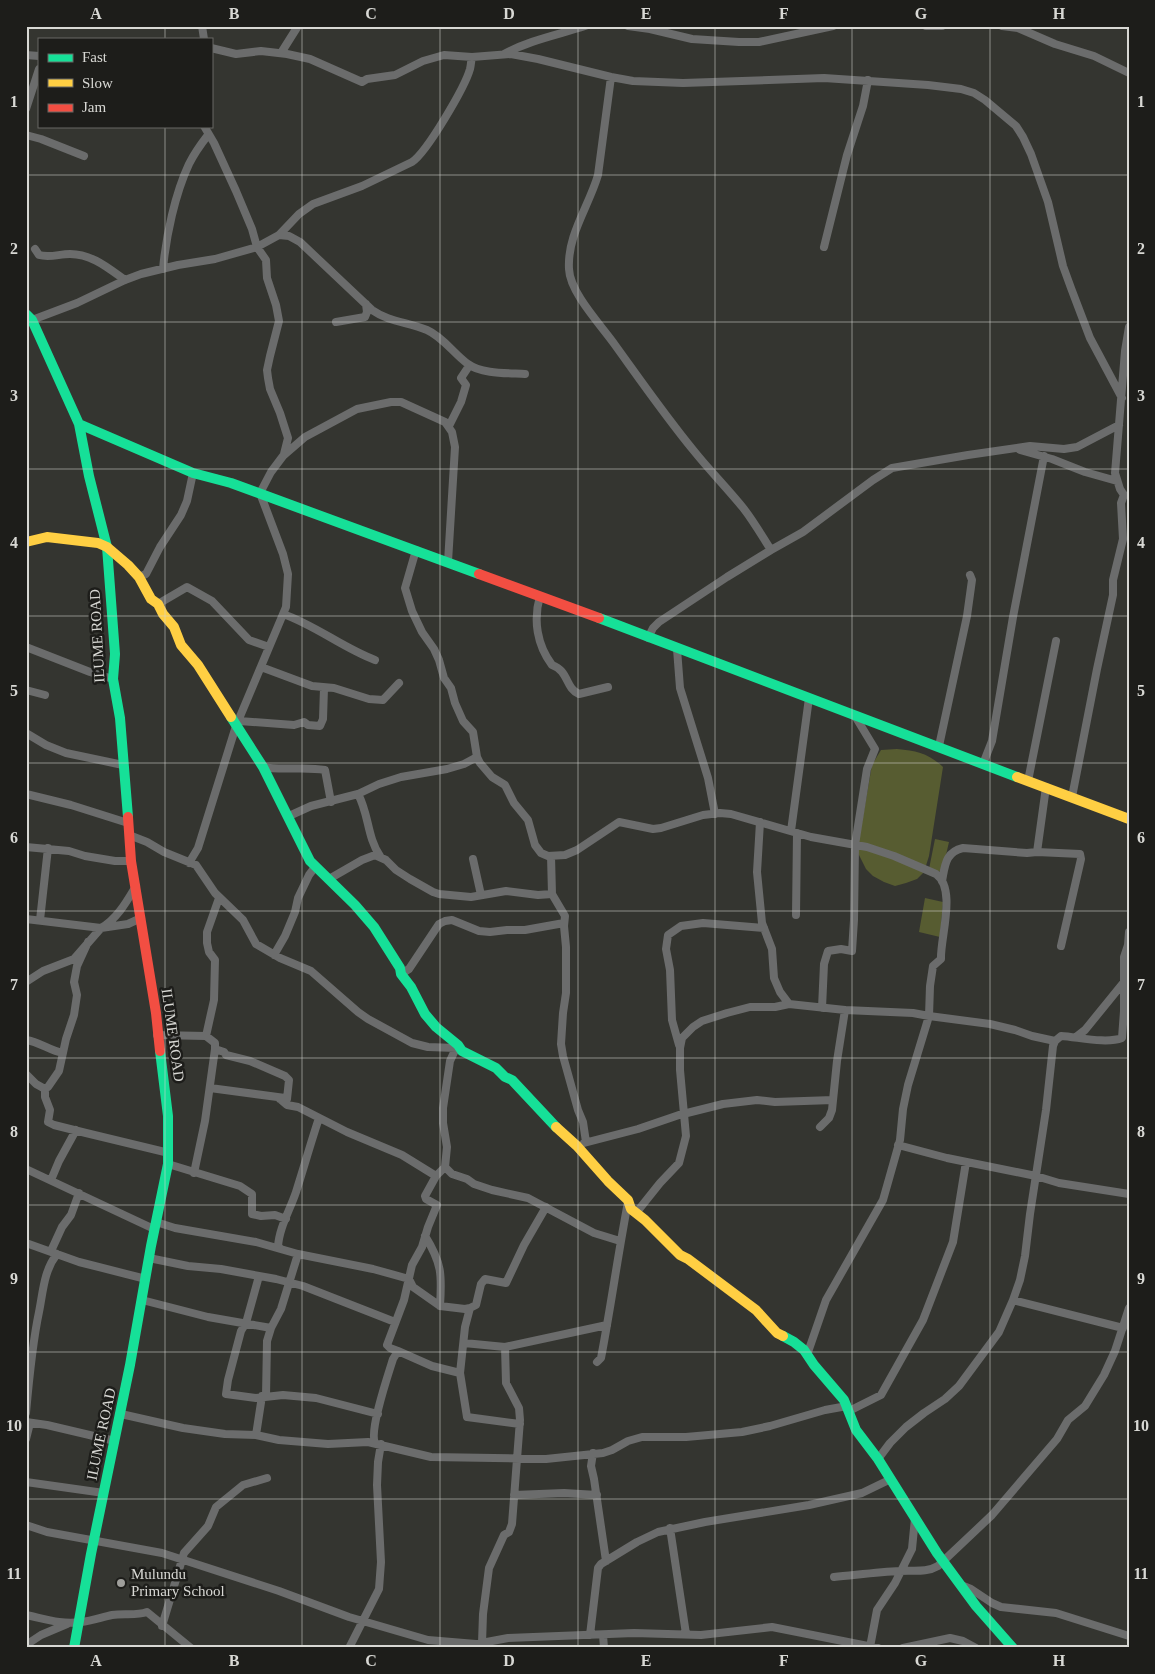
<svg xmlns="http://www.w3.org/2000/svg" width="1155" height="1674" font-family="'Times New Roman',serif">
  <rect width="100%" height="100%" fill="#343530"/>
  <path fill="#575c31" d="M897,749C917,751 928,753 943,767L929,856L924,872L917,879L906,883L895,886L884,882L873,876L866,869L857,851L872,765L881,750Z
    M935,839L949,842L942,872L929,869Z
    M925,898L943,902L940,937L919,932Z"/>
  <g fill="none" stroke-linecap="round" stroke-linejoin="round">
    <path stroke="#6b6c6c" stroke-width="8" d="M202,26L204,39
      M628,26L650,29L692,39L739,42H759L833,26
      M926,26H942
      M1002,26L1018,28L1055,44L1094,56L1129,73
      M211,48L236,54L261,51L287,54L310,59L362,82L367,79L395,75L423,61L444,55L472,57L511,54L538,59L611,77L633,81L683,83L824,78L928,85L961,89L974,93L985,100L1016,126L1023,137L1031,154L1048,202L1063,266L1071,288L1090,338L1122,398
      M281,53L298,26
      M504,54C530,40 557,35 585,26
      M26,55L39,56
      M611,77L598,175C589,206 567,235 569,269C570,293 601,325 615,345C641,381 666,417 694,451C710,471 728,489 744,509C754,522 762,536 771,550
      M26,109L39,69
      M204,126L214,143L236,191L252,229L257,247L266,260L267,278L276,305L279,321L270,356L267,370L268,378L270,389L280,413L288,438L284,454
      M26,135L41,139L84,156
      M279,235L289,236L300,242L372,310C389,322 408,322 427,330C443,337 454,354 468,364C481,374 509,373 525,374
      M824,247L847,155L863,106L868,80
      M35,249L39,255C50,258 59,254 70,254C92,254 108,268 125,280
      M163,269C166,236 175,194 189,164C194,154 201,144 208,135
      M32,320L77,303L125,280L141,274L178,265L215,259L257,247L279,235L299,214L313,204L362,186L412,162C427,152 465,87 470,69C471,65 471,61 472,57
      M336,322L365,317L367,312L366,304
      M449,426L461,402L466,385L461,378L469,366
      M1020,450L1052,459L1085,472L1117,481
      M416,550L405,588L412,611L422,632L434,649L439,660L444,678L451,688L455,703L463,721L473,732L477,757L480,763L492,777L505,785L514,803L528,820L535,845L541,853L548,856L565,855L577,850L619,822L653,829L661,828L703,815L720,813L731,814L811,837L867,847L894,856L936,874C957,889 940,938 941,959L933,966L930,986L929,1016L908,1085L903,1109L900,1140L883,1200L826,1300L807,1355
      M139,577L146,574L160,547L181,515L187,501L193,473
      M540,596C533,620 537,645 552,665C569,671 565,688 579,694L608,687
      M158,604L187,587L212,601L249,640L269,647
      M283,614C315,625 343,648 375,660
      M648,638L653,628L659,622L727,577L771,550L803,532L873,480L892,468L968,455L1030,446L1064,449L1077,447L1119,425
      M26,647L90,672L113,679
      M677,649L680,688L708,778L715,814
      M261,667L312,686L334,688L369,699L383,700L399,683
      M26,690L45,695
      M239,721L294,725L304,722L308,725L320,726L323,719L324,688
      M26,733L46,745L66,753L123,765
      M939,746L967,616L972,580L970,575
      M983,764L992,741L1013,617L1044,456
      M263,767C283,771 304,766 325,770L331,802
      M1028,781L1056,641
      M26,794L71,805L128,823
      M358,794C369,814 367,837 380,856
      M1072,797L1097,669L1113,595V580L1123,539L1121,503L1124,495L1120,489L1115,473L1125,351L1129,327
      M289,816L311,806L358,794L379,784L401,777L447,769L464,764L477,757
      M760,822L757,872L762,923L772,949L774,978L780,992L789,1004L845,1010L913,1013L929,1016L990,1024L1015,1030L1032,1036L1055,1041
      M791,831L809,698
      M129,835L147,842L164,852L196,865L215,893L243,920L256,944L280,958L311,971L358,1012L368,1019L412,1043L428,1047L456,1048L458,1045
      M26,847L69,851L85,856L115,861H131
      M1037,852L1046,787
      M551,856L552,894L565,916L564,926L566,947V993L563,1013L561,1044L563,1056L578,1110L583,1122L586,1142
      M473,859L481,895
      M189,863L198,848L236,726L286,607L288,574L283,554L260,493L271,472L283,456L305,437L357,409L391,402H401L445,422L452,432L455,447L448,562
      M329,879L362,860L375,855L386,860L396,870L410,879L433,892L439,894L471,897L506,891L538,895L552,894
      M942,881C945,866 945,852 963,848L1027,853L1037,852L1080,854L1081,859L1061,946
      M796,915L797,833
      M26,919L101,928C117,919 127,901 136,886
      M40,920L48,848
      M88,942L77,966L74,982L77,995L74,1015L66,1039L59,1071L48,1087L45,1089V1097L50,1110L48,1122L54,1125L86,1133L169,1153
      M274,955L285,936L295,912L298,898L309,875L315,867
      M401,974L409,969L439,924L445,921L452,920L479,931L490,932L507,930H525L564,923
      M26,982L43,971L74,959L101,928L128,924L141,918
      M822,1008L824,964L828,951L841,949L852,951L854,920L855,845L867,769L875,749L855,716
      M157,1035L206,1036L215,1043V1049L224,1052L226,1055L250,1061L285,1076L289,1080L287,1099H280
      M206,1036L214,1000L215,960L209,952L207,943V932L219,898
      M1076,1037L1085,1030L1124,982
      M26,1040C40,1042 50,1051 63,1053
      M679,1045L672,1020L670,970L666,949L668,935L681,926L703,923L764,928
      M26,1074L36,1084L45,1089
      M210,1088L285,1098
      M280,1099L287,1105L298,1107L347,1132L402,1155L436,1176
      M820,1127L829,1118L832,1110L837,1061L845,1010
      M584,1143L638,1129L679,1115L723,1104L757,1100L775,1102L833,1100
      M898,1145L947,1158L1036,1176L1059,1183L1129,1194
      M168,1164L240,1186L252,1194V1214L261,1216L275,1215L286,1219
      M445,1167L452,1174L467,1179L474,1184L492,1190L528,1198L594,1233L620,1241
      M26,1169L154,1229
      M194,1173L205,1121L215,1049
      M51,1180L59,1161L76,1130
      M636,1213L660,1183L679,1163L686,1136L680,1070V1048L682,1038L693,1027L702,1021L727,1013L750,1007H775L789,1004
      M156,1222L175,1228L256,1242L298,1254L373,1269L409,1279L413,1287L440,1306L465,1309L470,1308L465,1327L460,1373L467,1417L520,1424
      M425,1236C442,1263 442,1275 440,1306
      M26,1243L79,1262L146,1279
      M280,1248L278,1247C279,1228 290,1210 296,1192C304,1167 311,1142 319,1118
      M51,1251L62,1227L71,1215L79,1193
      M149,1258L188,1266L221,1269L276,1279L303,1286L395,1322
      M259,1276L246,1323L241,1331L228,1380L226,1394L256,1398L283,1395L316,1398L378,1414
      M142,1300L208,1317L271,1328
      M1013,1300L1123,1328
      M470,1308L476,1305L481,1284L485,1279L506,1283L524,1245L546,1207
      M464,1343L505,1347L607,1325
      M398,1351L432,1366L460,1373
      M597,1362L601,1358C611,1306 618,1254 628,1202
      M266,1396L267,1341L271,1328L281,1309L298,1254
      M849,1411L881,1395L923,1320L953,1242L966,1162
      M26,1413C29,1379 32,1345 39,1312C43,1292 44,1270 57,1254
      M121,1414L183,1428L225,1434L256,1435L279,1440L328,1444L368,1442L431,1457L546,1459L603,1453L612,1450L628,1441L642,1437H686L742,1432L770,1426L825,1410L847,1406
      M26,1422L47,1425L115,1441
      M256,1435L262,1396
      M26,1439L30,1423
      M375,1443C369,1431 388,1375 393,1359L398,1351L390,1348L387,1345L404,1300L412,1265L422,1247L428,1227L437,1205L426,1199L425,1196L436,1176L445,1167L447,1147L443,1123V1108L450,1061L456,1048
      M593,1453L591,1466L594,1479L606,1561
      M878,1459L890,1443L906,1427L924,1413L945,1399L959,1386L999,1332L1013,1300L1020,1280L1025,1256L1030,1214L1046,1110L1053,1046L1055,1041L1061,1036C1078,1037 1106,1044 1122,1038L1124,1011V957L1128,945L1129,932
      M26,1482L104,1493
      M514,1495L564,1493L597,1495
      M26,1525L47,1532L162,1553L279,1591L349,1617L428,1640L476,1644L508,1638L634,1633L701,1635L772,1627L878,1648
      M670,1528L686,1634
      M834,1577C856,1575 878,1572 900,1571C914,1570 926,1573 938,1566L992,1515L1057,1439L1068,1420L1085,1406L1104,1375L1115,1351L1129,1308
      M961,1585L971,1589L992,1603L1001,1607L1056,1613L1129,1636
      M26,1615C45,1619 62,1625 81,1622C92,1621 102,1617 112,1615C124,1613 136,1616 147,1612L191,1648
      M162,1626L184,1553L208,1526L216,1507L243,1485L267,1478
      M590,1635L598,1568L601,1564L637,1542L658,1532L705,1522L809,1505L862,1493L891,1479
      M603,1635L604,1648
      M482,1643L483,1614L489,1568L504,1535L509,1532L512,1524L520,1420L519,1408L506,1383L505,1347
      M26,1645L41,1635L67,1624
      M870,1647L877,1610L895,1583L912,1549L915,1518
      M349,1648L379,1589L381,1562L377,1485L378,1462L381,1444
      M903,1648L950,1638L963,1641L976,1648"/>
    <path stroke="#16e098" stroke-width="10" d="M26,314L32,320L79,424L89,476L107,547L115,654L113,679L120,718L128,817
      M79,424L193,473L231,483L479,574
      M599,618L1017,777
      M231,717L263,767L310,861L355,905L374,927L400,968L401,974L411,987L425,1014L436,1027L458,1045L462,1051L496,1068L505,1077L512,1080L556,1127
      M783,1336L794,1342L804,1350L814,1365L844,1400L856,1430L878,1459L937,1553L976,1606L1013,1648
      M74,1648L91,1554L130,1365L151,1246L168,1164V1116L160,1051"/>
    <path stroke="#ffcf43" stroke-width="10" d="M26,542L47,537L98,543L107,547L128,565L139,577L151,599L158,604L163,614L174,627L181,645L198,665L231,717
      M1017,777L1129,819
      M556,1127L577,1146L608,1181L628,1200L631,1209L645,1220L680,1255L688,1259L756,1310L777,1333L783,1336"/>
    <path stroke="#f24e42" stroke-width="10" d="M479,574L599,618
      M128,817L131,861L156,1013L160,1051"/>
  </g>
  <path fill="none" stroke="#d8d8d4" stroke-width="1" stroke-opacity="0.55" d="M165,26V39M302,26V1648M440,26V1648M578,26V1648M715,26V1648M852,26V1648M990,26V1648M165,126V1648M26,175H1129M26,322H1129M26,469H1129M26,616H1129M26,763H1129M26,911H1129M26,1058H1129M26,1205H1129M26,1352H1129M26,1499H1129"/>
  <circle fill="#9f9f9b" stroke="#1d1d1a" stroke-width="2" cx="121" cy="1583" r="5"/>
  <g text-anchor="middle" stroke-width="5" stroke-linejoin="round" paint-order="stroke">
    <g font-size="15" fill="#d8d8d4" stroke="#1d1d1a">
      <text transform="translate(97 636) rotate(-93)" y="5">ILUME ROAD</text>
      <text transform="translate(173 1035) rotate(82)" y="5">ILUME ROAD</text>
      <text transform="translate(101 1434) rotate(-78)" y="5">ILUME ROAD</text>
    </g>
    <g font-size="15" fill="#d8d8d4" stroke="#1d1d1a" text-anchor="start">
      <text x="131" y="1579">Mulundu<tspan x="131" dy="17">Primary School</tspan></text>
    </g>
  </g>
  <rect width="1155" height="1674" fill="none" stroke="#1d1d1a" stroke-width="55"/>
  <rect x="38" y="38" width="175" height="90" fill="#1d1d1a" stroke="#686864"/>
  <rect x="48" y="54" width="25" height="8" fill="#16e098" stroke="#686864"/>
  <text x="82" y="62" font-size="15" fill="#d8d8d4">Fast</text>
  <rect x="48" y="79" width="25" height="8" fill="#ffcf43" stroke="#686864"/>
  <text x="82" y="88" font-size="15" fill="#d8d8d4">Slow</text>
  <rect x="48" y="104" width="25" height="8" fill="#f24e42" stroke="#686864"/>
  <text x="82" y="112" font-size="15" fill="#d8d8d4">Jam</text>
  <rect x="28" y="28" width="1100" height="1618" fill="none" stroke="#d8d8d4" stroke-width="2"/>
  <g font-size="16" text-anchor="middle" font-weight="bold" fill="#d8d8d4">
    <text x="96" y="19">A</text>
    <text x="234" y="19">B</text>
    <text x="371" y="19">C</text>
    <text x="509" y="19">D</text>
    <text x="646" y="19">E</text>
    <text x="784" y="19">F</text>
    <text x="921" y="19">G</text>
    <text x="1059" y="19">H</text>
    <text x="14" y="107">1</text>
    <text x="1141" y="107">1</text>
    <text x="14" y="254">2</text>
    <text x="1141" y="254">2</text>
    <text x="14" y="401">3</text>
    <text x="1141" y="401">3</text>
    <text x="14" y="548">4</text>
    <text x="1141" y="548">4</text>
    <text x="14" y="696">5</text>
    <text x="1141" y="696">5</text>
    <text x="14" y="843">6</text>
    <text x="1141" y="843">6</text>
    <text x="14" y="990">7</text>
    <text x="1141" y="990">7</text>
    <text x="14" y="1137">8</text>
    <text x="1141" y="1137">8</text>
    <text x="14" y="1284">9</text>
    <text x="1141" y="1284">9</text>
    <text x="14" y="1431">10</text>
    <text x="1141" y="1431">10</text>
    <text x="14" y="1579">11</text>
    <text x="1141" y="1579">11</text>
    <text x="96" y="1666">A</text>
    <text x="234" y="1666">B</text>
    <text x="371" y="1666">C</text>
    <text x="509" y="1666">D</text>
    <text x="646" y="1666">E</text>
    <text x="784" y="1666">F</text>
    <text x="921" y="1666">G</text>
    <text x="1059" y="1666">H</text>
  </g>
</svg>
